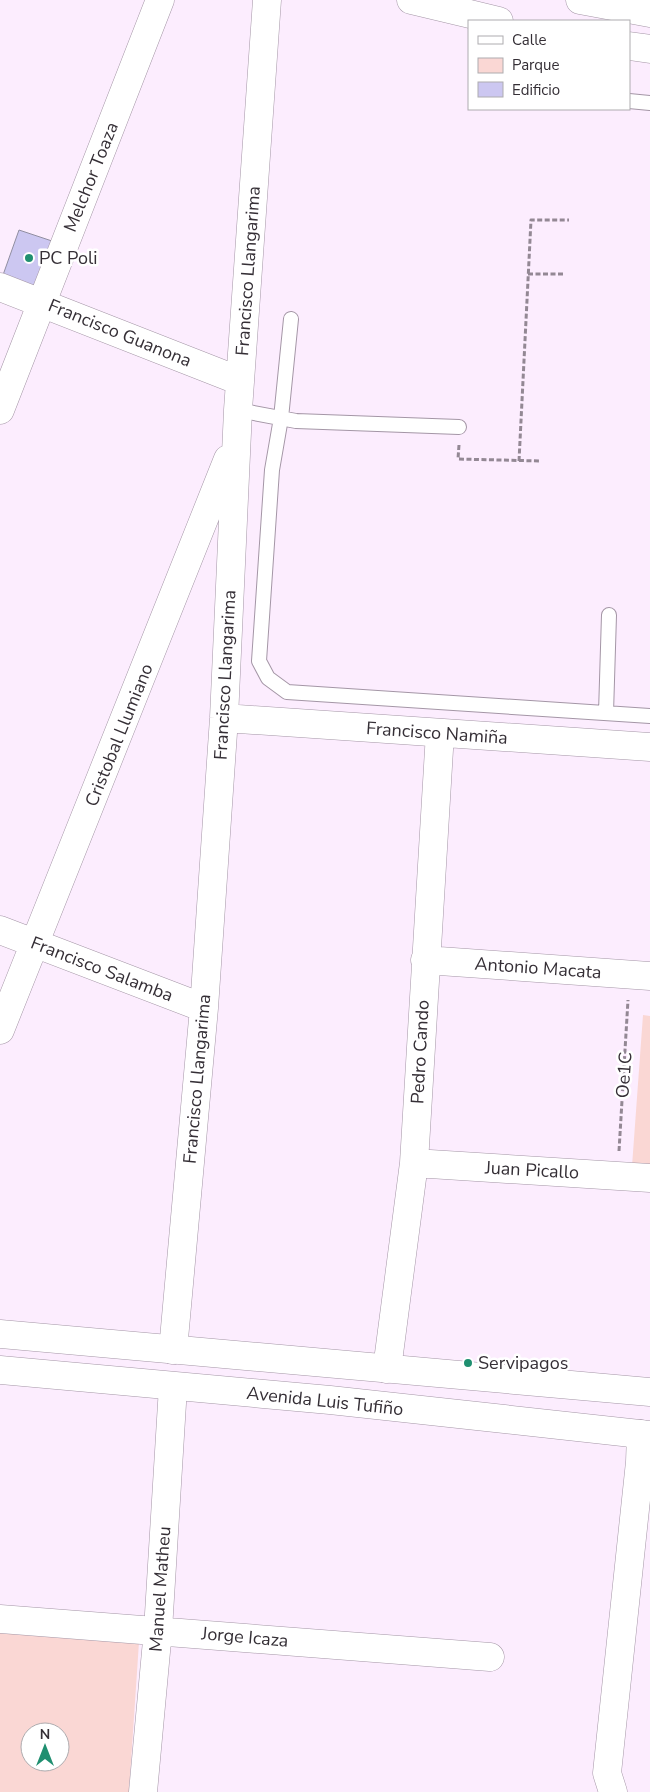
<svg xmlns="http://www.w3.org/2000/svg" width="650" height="1792" font-family="'Nunito Sans',sans-serif">
  <rect width="100%" height="100%" fill="#fcedfe"/>
  <path fill="#fad7d4" fill-rule="evenodd" d="M643,1015L650,1016V1181L631,1180Z
    M0,1630L139,1642L129,1792H0ZM30,1732H60V1762H30Z"/>
  <path fill="#ccc7f1" stroke="#908ea0" d="M19,230L55,242L37,291L3,275Z"/>
  <g fill="none" stroke-linecap="round" stroke-linejoin="round">
    <defs>
      <path id="lane" d="M629,101L650,103
        M291,319L281,418L272,470L259,661L268,678L287,692L650,716
        M238,410L296,421L459,427
        M606,713L609,615"/>
      <path id="street" d="M0,287L240,381
        M0,410L160,0
        M224,718L650,747
        M0,930L204,1008
        M425,960L650,976
        M0,1030L228,459
        M414,1163L650,1178
        M173,1350L204,1008L224,718L238,410L267,0
        M387,1369L414,1163L440,733
        M0,1619L490,1657
        M143,1792L158,1630L173,1387
        M613,1792L607,1773L640,1462L641,1434"/>
      <path id="secondary" d="M411,0L499,21
        M580,0L650,13
        M629,46L650,49"/>
      <path id="primary" d="M0,1334L650,1392
        M0,1370L330,1400L650,1435"/>
    </defs>
    <use href="#lane" stroke="#a496a6" stroke-width="16"/>
    <use href="#street" stroke="#a496a6" stroke-width="29"/>
    <use href="#secondary" stroke="#a496a6" stroke-width="29"/>
    <use href="#primary" stroke="#a496a6" stroke-width="29"/>
    <path stroke="#938894" stroke-width="3" stroke-dasharray="5 2.5" stroke-linecap="butt" d="M528,274H564
      M459,445L458,459L541,461
      M519,461L531,220H569
      M619,1151L628,1000"/>
    <use href="#lane" stroke="#fff" stroke-width="14"/>
    <use href="#street" stroke="#fff" stroke-width="28"/>
    <use href="#secondary" stroke="#fff" stroke-width="28"/>
    <use href="#primary" stroke="#fff" stroke-width="28"/>
  </g>
  <g fill="#1f8f70" stroke="#fff" stroke-width="2">
    <circle cx="29" cy="258" r="5"/>
    <circle cx="468" cy="1363" r="5"/>
  </g>
  <g text-anchor="middle" stroke-width="5" stroke-linejoin="round" paint-order="stroke">
    <g font-size="18" fill="#352f36" stroke="#fff">
      <text transform="translate(91 177) rotate(-68)" y="6">Melchor Toaza</text>
      <text transform="translate(248 271) rotate(-86)" y="6">Francisco Llangarima</text>
      <text transform="translate(120 333) rotate(22)" y="6">Francisco Guanona</text>
      <text transform="translate(225 675) rotate(-87)" y="6">Francisco Llangarima</text>
      <text transform="translate(437 733) rotate(4)" y="6">Francisco Namiña</text>
      <text transform="translate(119 735) rotate(-68)" y="6">Cristobal Llumiano</text>
      <text transform="translate(538 968) rotate(4)" y="6">Antonio Macata</text>
      <text transform="translate(102 969) rotate(21)" y="6">Francisco Salamba</text>
      <text transform="translate(420 1052) rotate(-87)" y="6">Pedro Cando</text>
      <text transform="translate(624 1075) rotate(-86)" y="6">Oe1C</text>
      <text transform="translate(197 1079) rotate(-85)" y="6">Francisco Llangarima</text>
      <text transform="translate(532 1170) rotate(3)" y="6">Juan Picallo</text>
      <text transform="translate(325 1401) rotate(6)" y="6">Avenida Luis Tufiño</text>
      <text transform="translate(160 1589) rotate(-86)" y="6">Manuel Matheu</text>
      <text transform="translate(245 1637) rotate(5)" y="6">Jorge Icaza</text>
    </g>
    <g font-size="18" fill="#352f36" stroke="#fff" text-anchor="start">
      <text x="39" y="264">PC Poli</text>
      <text x="478" y="1369">Servipagos</text>
    </g>
  </g>
  <rect x="468" y="20" width="162" height="90" fill="#ffffff" stroke="#aeacaf"/>
  <rect x="478" y="36" width="25" height="8" fill="#ffffff" stroke="#aeacaf"/>
  <text x="512" y="45" font-size="15" fill="#352f36">Calle</text>
  <rect x="478" y="58" width="25" height="15" fill="#fad7d4" stroke="#aeacaf"/>
  <text x="512" y="70" font-size="15" fill="#352f36">Parque</text>
  <rect x="478" y="82" width="25" height="15" fill="#ccc7f1" stroke="#aeacaf"/>
  <text x="512" y="95" font-size="15" fill="#352f36">Edificio</text>
  <g transform="translate(45 1747)"><circle r="24" fill="#ffffff" stroke="#aeacaf"/>
  <path d="M0-4L9 19L0 12L-9 19Z" fill="#1f8f70"/>
  <text y="-8" font-size="14" font-weight="bold" text-anchor="middle" fill="#352f36">N</text>
  </g>
</svg>
